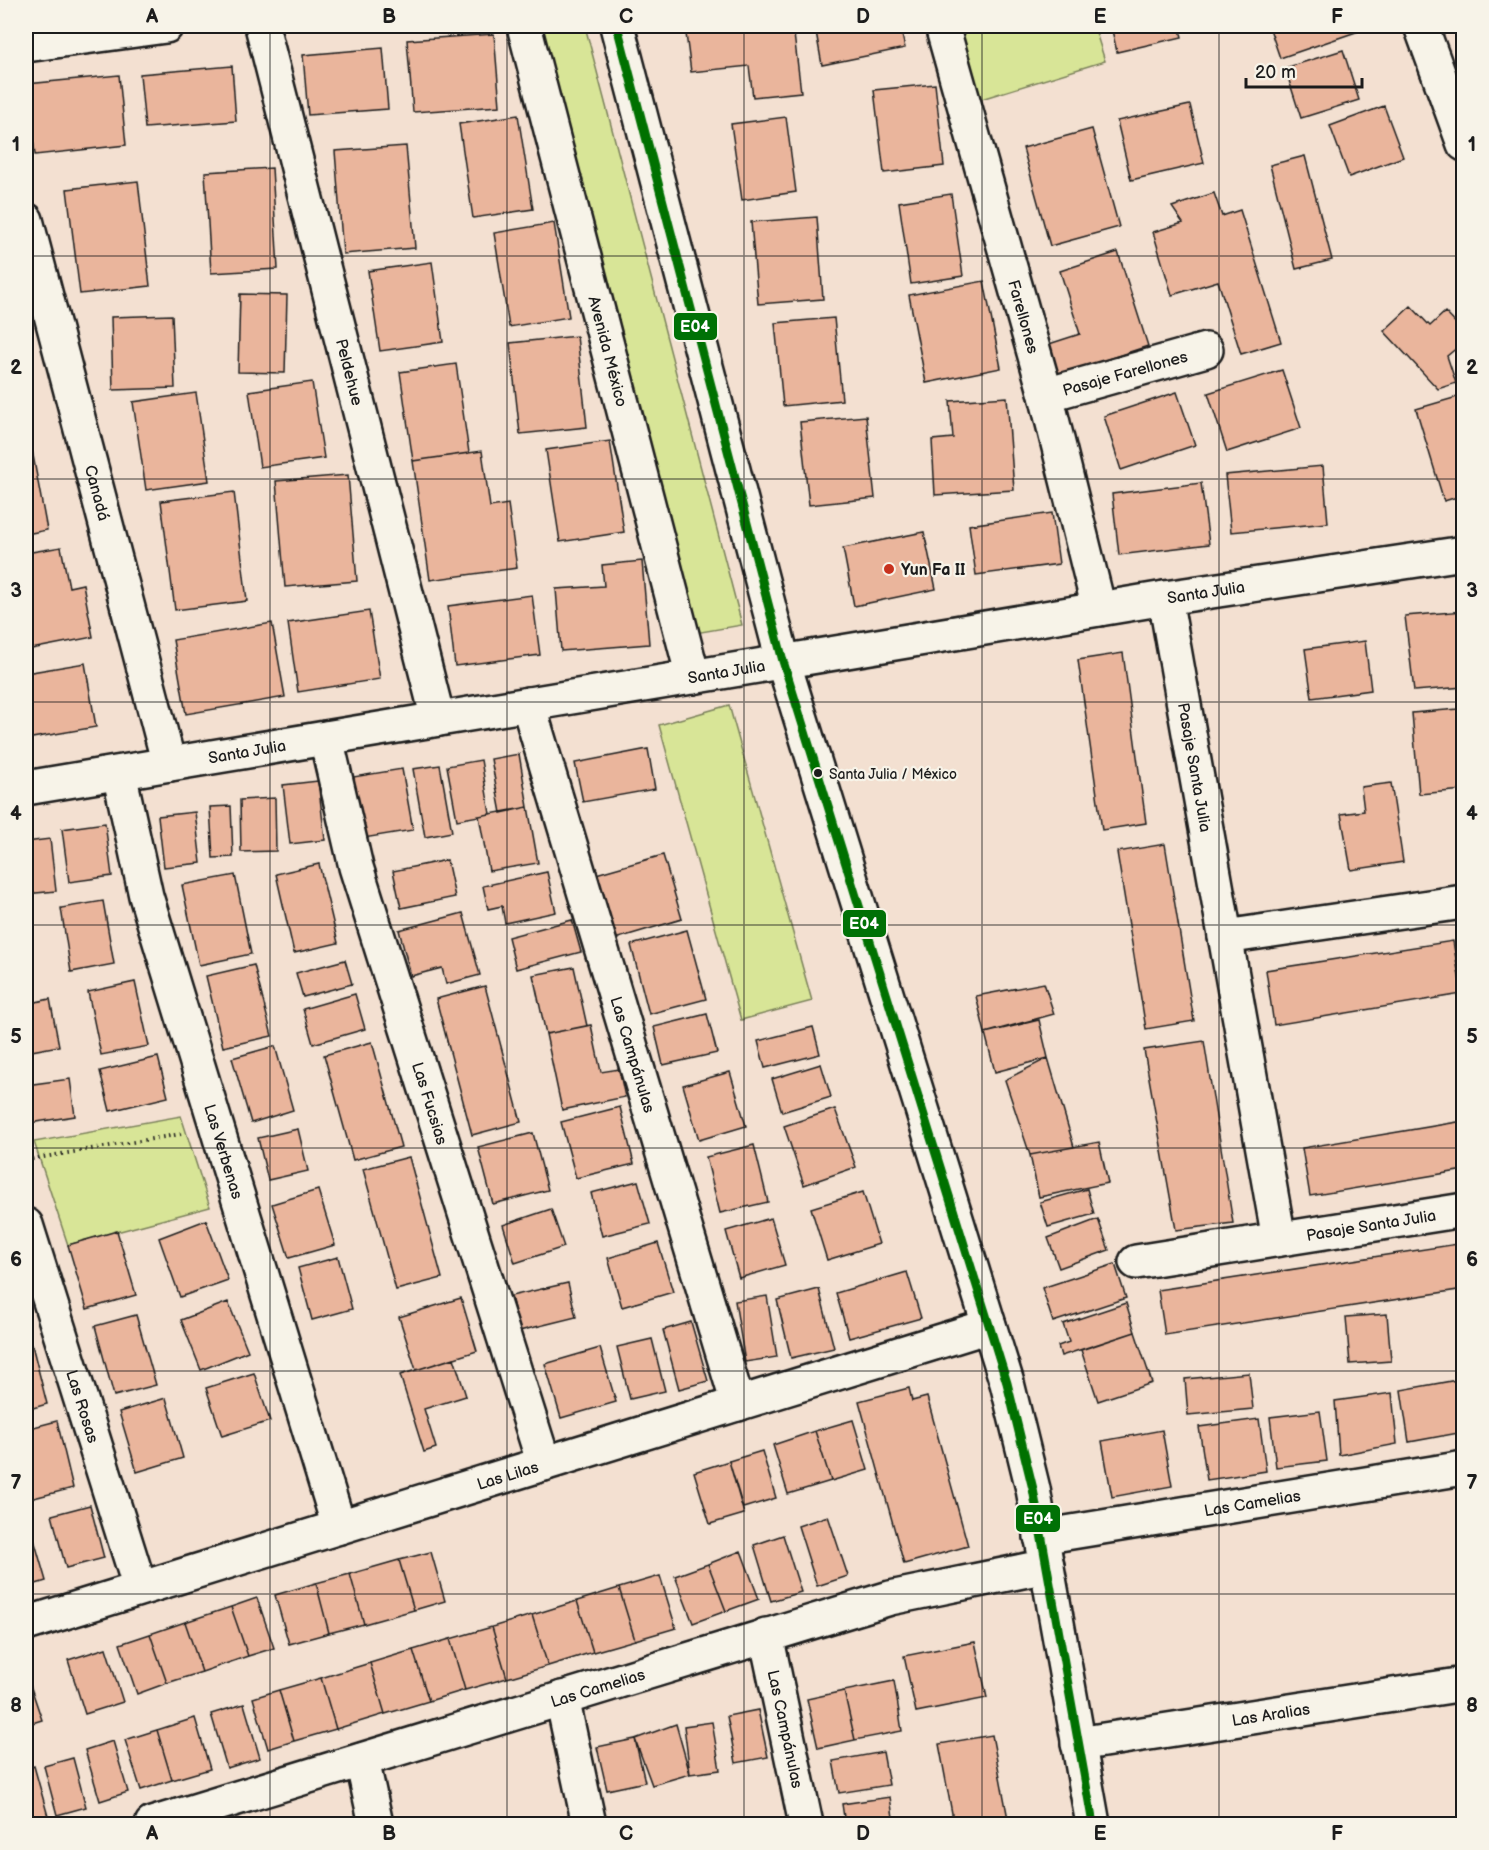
<svg xmlns="http://www.w3.org/2000/svg" width="1489" height="1850" font-family="'Balsamiq Sans',sans-serif">
  <rect width="100%" height="100%" fill="#f3e0d1"/>
  <filter id="ink" filterUnits="userSpaceOnUse"><feTurbulence type="fractalNoise" baseFrequency=".0167" numOctaves="2"/><feDisplacementMap in="SourceGraphic" scale="12" xChannelSelector="R" yChannelSelector="G"/><feConvolveMatrix kernelMatrix="1 2 1 2 8 2 1 2 1" color-interpolation-filters="sRGB"/></filter>
  <g filter="url(#ink)">
    <path fill="#d8e597" stroke="#7a805a" stroke-width="1.5" d="M526,26H585L742,625L684,635Z
      M957,26H1094L1105,61L978,100Z
      M729,705L812,1001L741,1020L659,725Z
      M181,1116L210,1207L68,1245L34,1142Z"/>
    <path fill="#eab59c" stroke="#1c1c1c" stroke-width="1.5" d="M685,26H793L801,92L753,97L749,66L691,72Z
      M815,26H900L905,48L822,65Z
      M1111,26H1179L1182,37L1117,52Z
      M1269,26H1357L1359,31L1280,58Z
      M494,34L500,106L413,112L407,40Z
      M383,48L388,109L308,115L303,55Z
      M1343,50L1359,100L1301,118L1285,68Z
      M232,66L236,121L145,128L140,74Z
      M119,75L126,145L35,155L27,84Z
      M935,84L944,166L884,173L874,90Z
      M1190,105L1204,163L1131,180L1117,121Z
      M1384,106L1403,157L1349,177L1330,126Z
      M518,115L533,209L473,218L459,124Z
      M786,117L796,192L742,200L731,124Z
      M1092,129L1119,227L1050,246L1023,148Z
      M406,146L415,248L343,254L335,151Z
      M1305,156L1332,260L1296,269L1270,165Z
      M272,168L278,269L211,273L205,172Z
      M138,181L150,286L80,294L67,189Z
      M1214,193L1222,216L1240,210L1281,342L1241,354L1218,281L1172,295L1153,232L1183,223L1172,207Z
      M951,194L963,276L911,284L899,202Z
      M817,217L823,299L758,304L751,222Z
      M554,223L569,317L509,327L494,233Z
      M1118,252L1148,346L1059,375L1049,344L1080,334L1060,271Z
      M432,262L443,342L380,351L368,271Z
      M984,281L1001,368L926,383L909,295Z
      M240,294L287,295L285,373L238,372Z
      M1411,306L1430,326L1445,312L1464,332V342L1447,356L1456,383L1438,389L1384,331Z
      M172,315L175,388L113,390L111,317Z
      M834,318L842,400L783,406L775,323Z
      M577,336L587,427L520,434L510,343Z
      M456,364L469,453L413,461L400,372Z
      M1282,370L1301,428L1227,452L1208,393Z
      M312,382L324,458L260,467L249,391Z
      M1177,392L1195,445L1121,470L1104,416Z
      M196,393L209,481L146,490L133,402Z
      M1464,395V495L1444,501L1416,409Z
      M1007,397L1014,490L935,495L932,440L953,438L950,401Z
      M866,416L875,498L809,505L800,422Z
      M29,434L47,530L26,534V435Z
      M610,441L624,532L560,542L546,450Z
      M482,451L490,507L508,504L517,568L430,580L413,461Z
      M1323,466L1328,523L1231,532L1225,475Z
      M348,475L357,581L285,587L276,481Z
      M1201,483L1209,544L1119,555L1112,494Z
      M234,492L247,601L175,610L161,501Z
      M1052,513L1059,564L976,575L969,525Z
      M924,532L936,589L854,606L843,548Z
      M61,547L69,587L83,584L93,637L26,650V553Z
      M642,561L649,644L561,651L556,589L604,586L602,565Z
      M532,595L540,655L455,666L448,606Z
      M369,611L380,679L298,692L288,623Z
      M1464,611V687L1414,691L1405,616Z
      M272,623L285,697L186,714L173,640Z
      M1365,641L1371,690L1312,698L1305,649Z
      M1123,653L1146,823L1102,830L1078,660Z
      M85,663L96,727L26,739V673Z
      M1464,708V736L1458,709Z
      M1458,709L1464,790L1419,794L1412,713Z
      M648,749L655,789L583,802L575,763Z
      M519,754L528,807L501,813L491,759Z
      M481,760L490,814L457,820L447,766Z
      M440,765L452,832L425,837L413,769Z
      M402,769L413,830L364,838L353,777Z
      M318,781L325,840L290,844L283,785Z
      M1391,783L1403,862L1351,870L1341,814L1364,811L1361,787Z
      M275,798L276,851L241,852L240,800Z
      M231,806L233,857L213,858L210,807Z
      M528,807L538,863L489,871L479,816Z
      M195,812L201,863L164,867L158,816Z
      M105,823L112,876L69,882L62,829Z
      M50,839L56,891L26,894V842Z
      M1165,844L1194,1021L1146,1029L1117,852Z
      M663,855L682,919L615,939L596,874Z
      M447,860L455,897L401,908L393,871Z
      M319,864L338,943L294,953L276,874Z
      M547,872L556,912L505,923L502,906L488,909L483,886Z
      M235,875L251,954L199,965L182,885Z
      M103,901L114,964L71,972L61,908Z
      M463,913L480,975L446,984L442,968L411,976L399,930Z
      M572,920L581,952L516,969L508,937Z
      M687,930L706,999L649,1014L631,945Z
      M1453,941L1462,994L1274,1025L1266,970Z
      M26,955L32,982L26,984Z
      M345,960L352,984L303,997L296,973Z
      M254,965L272,1036L223,1047L206,976Z
      M574,967L587,1026L546,1034L533,975Z
      M135,982L149,1046L101,1055L88,992Z
      M1044,983L1054,1014L985,1033L976,996Z
      M485,986L521,1122L472,1135L436,999Z
      M355,994L365,1029L313,1044L303,1009Z
      M50,999L59,1046L26,1052V1004Z
      M707,1014L717,1053L663,1065L654,1027Z
      M1039,1020L1048,1058L995,1072L985,1033Z
      M591,1025L601,1072L619,1069L625,1097L562,1110L546,1034Z
      M813,1027L820,1054L765,1068L758,1041Z
      M1204,1041L1233,1223L1176,1230L1144,1050Z
      M372,1042L401,1147L353,1160L324,1055Z
      M275,1046L293,1110L251,1123L232,1058Z
      M158,1057L168,1097L110,1111L100,1071Z
      M1048,1058L1074,1147L1030,1155L1005,1080Z
      M821,1064L831,1097L782,1112L772,1079Z
      M730,1072L746,1126L699,1140L683,1085Z
      M70,1079L75,1116L30,1123L26,1085Z
      M620,1107L634,1164L576,1178L561,1122Z
      M835,1109L856,1167L804,1185L784,1126Z
      M1464,1121V1170L1310,1196L1302,1148Z
      M298,1129L308,1171L268,1180L258,1138Z
      M533,1133L548,1190L493,1204L478,1147Z
      M1099,1142L1108,1183L1039,1197L1030,1155Z
      M754,1145L768,1202L720,1213L706,1157Z
      M409,1157L442,1278L396,1290L363,1169Z
      M638,1181L650,1224L602,1236L591,1193Z
      M1087,1189L1094,1214L1048,1227L1040,1202Z
      M318,1190L335,1245L289,1258L272,1204Z
      M863,1192L879,1244L827,1260L811,1208Z
      M551,1209L564,1247L515,1263L503,1225Z
      M771,1218L785,1265L739,1278L726,1231Z
      M1098,1219L1109,1250L1059,1268L1048,1238Z
      M206,1220L228,1280L180,1297L159,1238Z
      M117,1231L136,1295L87,1309L68,1245Z
      M658,1243L673,1292L622,1307L608,1258Z
      M1464,1243V1289L1165,1335L1158,1290Z
      M338,1257L352,1309L312,1320L298,1268Z
      M1115,1264L1126,1298L1053,1322L1042,1288Z
      M907,1272L921,1318L849,1338L836,1293Z
      M568,1283L576,1317L519,1331L511,1296Z
      M819,1289L834,1348L791,1358L777,1300Z
      M767,1296L777,1357L745,1362L735,1301Z
      M461,1298L477,1351L416,1370L399,1317Z
      M228,1302L248,1351L201,1370L181,1320Z
      M1126,1303L1135,1332L1061,1356L1058,1346L1069,1342L1063,1324Z
      M1387,1314L1391,1361L1350,1364L1346,1317Z
      M136,1315L156,1385L114,1396L95,1326Z
      M691,1322L708,1381L679,1389L663,1330Z
      M1135,1332L1152,1383L1098,1401L1081,1350Z
      M652,1339L665,1391L630,1399L617,1347Z
      M32,1345L47,1404L26,1410V1347Z
      M600,1348L616,1402L561,1418L545,1364Z
      M454,1358L466,1396L424,1409L436,1448L424,1452L400,1375Z
      M254,1373L270,1421L222,1436L206,1388Z
      M1249,1373L1253,1409L1188,1415L1185,1379Z
      M1457,1380L1464,1432L1409,1442L1401,1390Z
      M909,1388L912,1401L927,1397L968,1546L904,1564L859,1401Z
      M1392,1393L1397,1444L1339,1455L1335,1401Z
      M166,1398L183,1458L137,1472L119,1412Z
      M1320,1411L1327,1461L1276,1467L1270,1417Z
      M1259,1419L1266,1471L1207,1480L1199,1427Z
      M853,1420L868,1470L831,1481L815,1431Z
      M57,1421L73,1488L26,1500V1429Z
      M1162,1430L1172,1486L1112,1497L1102,1441Z
      M815,1431L831,1481L788,1494L773,1445Z
      M762,1451L776,1498L743,1508L729,1461Z
      M729,1461L744,1514L710,1524L694,1472Z
      M90,1505L104,1558L66,1568L52,1515Z
      M828,1516L848,1576L817,1586L798,1526Z
      M31,1529L46,1581L26,1587V1530Z
      M783,1535L801,1592L771,1601L754,1545Z
      M741,1551L759,1599L726,1611L708,1564Z
      M431,1552L445,1601L414,1610L399,1560Z
      M399,1560L414,1610L364,1624L350,1574Z
      M708,1564L726,1611L693,1623L675,1576Z
      M350,1574L364,1624L329,1633L316,1583Z
      M660,1576L676,1628L635,1640L619,1588Z
      M316,1583L329,1633L289,1644L275,1595Z
      M619,1588L635,1640L593,1652L577,1601Z
      M257,1598L274,1648L248,1656L231,1607Z
      M577,1601L593,1652L548,1666L532,1615Z
      M231,1607L248,1656L202,1672L185,1622Z
      M532,1615L548,1666L507,1678L492,1627Z
      M185,1622L202,1672L167,1683L150,1634Z
      M492,1627L507,1678L465,1690L450,1639Z
      M150,1634L167,1683L137,1694L120,1644Z
      M450,1639L465,1690L429,1701L413,1650Z
      M975,1642L987,1698L916,1712L904,1656Z
      M106,1648L123,1702L85,1714L68,1660Z
      M413,1650L429,1701L385,1714L370,1663Z
      M370,1663L385,1714L336,1729L321,1678Z
      M26,1673L42,1720L26,1725Z
      M321,1678L336,1729L294,1741L279,1690Z
      M894,1681L902,1731L855,1740L844,1691Z
      M279,1690L294,1741L268,1749L253,1698Z
      M844,1691L855,1740L818,1748L807,1699Z
      M244,1704L260,1758L227,1768L211,1714Z
      M758,1710L768,1757L736,1763L727,1716Z
      M195,1718L210,1769L172,1780L157,1730Z
      M712,1722L720,1770L690,1774L684,1726Z
      M676,1724L690,1774L652,1785L635,1739Z
      M157,1730L172,1780L141,1790L125,1740Z
      M992,1735L1009,1824H954L939,1744Z
      M635,1739L645,1782L607,1790L597,1747Z
      M113,1741L128,1792L100,1801L85,1750Z
      M883,1752L889,1785L839,1793L833,1761Z
      M73,1758L86,1807L57,1815L44,1766Z
      M34,1766L49,1820L26,1824V1769Z
      M890,1797L894,1824H845L842,1804Z"/>
    <g fill="none" stroke-linecap="round" stroke-linejoin="round">
      <defs>
        <g id="minor">
          <path id="s1" d="M262,26L438,719"/>
          <path id="s2" d="M524,26L693,677"/>
          <path d="M617,26L783,661L1007,1383L1033,1489L1093,1824"/>
          <path id="s3" d="M942,26L1046,395L1099,609"/>
          <path d="M1421,26L1464,144"/>
          <path d="M26,45L166,26"/>
          <path id="s4" d="M26,220L169,764"/>
          <path id="s5" d="M1046,395L1206,350"/>
          <path id="s6" d="M1165,598L1279,1239"/>
          <path id="s7" d="M528,704L738,1404"/>
          <path id="s8" d="M326,738L356,867L544,1464"/>
          <path id="s9" d="M119,773L146,896L339,1527"/>
          <path id="s10" d="M26,788L1165,598L1464,553"/>
          <path d="M1225,937L1463,902"/>
          <path id="s11" d="M26,1225L140,1588"/>
          <path id="s12" d="M1136,1262L1464,1210"/>
          <path id="s13" d="M1041,1537L1464,1468"/>
          <path id="s14" d="M26,1624L989,1326"/>
          <path id="s15" d="M766,1635L806,1824"/>
          <path d="M562,1698L589,1824"/>
          <path id="s16" d="M1078,1744L1464,1684"/>
          <path d="M362,1760L376,1824"/>
          <path id="s17" d="M152,1824L890,1598L1047,1566"/>
        </g>
      </defs>
      <use href="#minor" stroke="#1c1c1c" stroke-width="38"/>
      <path stroke="#1c1c1c" stroke-width="4" stroke-dasharray="1.5 4.5" stroke-linecap="butt" d="M26,1160L181,1134"/>
      <use href="#minor" stroke="#f7f3e8" stroke-width="33"/>
      <defs>
        <path id="bus-1" d="M617,26L783,661L1007,1383L1033,1489L1093,1824"/>
      </defs>
      <use href="#bus-1" stroke="#f7f3e8" stroke-width="14"/>
      <use href="#bus-1" stroke="#007106" stroke-width="9"/>
    </g>
  </g>
  <path fill="none" stroke="#1c1c1c" stroke-width="1.5" stroke-opacity="0.55" d="M270,26V1824M507,26V1824M744,26V1824M982,26V1824M1219,26V1824M26,256H1464M26,479H1464M26,702H1464M26,925H1464M26,1148H1464M26,1371H1464M26,1594H1464"/>
  <circle fill="#c8321e" stroke="#f7f3e8" stroke-width="2" cx="889" cy="569" r="6"/>
  <circle fill="#1c1c1c" stroke="#f7f3e8" stroke-width="2" cx="818" cy="773" r="5"/>
  <g text-anchor="middle" stroke-width="4.5" stroke-linejoin="round" paint-order="stroke">
    <g font-size="14" fill="#1c1c1c" stroke="#f7f3e8" text-anchor="start">
      <text x="829" y="779">Santa Julia / México</text>
    </g>
    <g font-size="16" fill="#1c1c1c" stroke="#f7f3e8">
      <text dy="6" stroke="none"><textPath href="#s3" startOffset="302">Farellones</textPath></text>
      <text dy="6" stroke="none"><textPath href="#s2" startOffset="336">Avenida México</textPath></text>
      <text dy="6" stroke="none"><textPath href="#s1" startOffset="357">Peldehue</textPath></text>
      <text dy="6" stroke="none"><textPath href="#s5" startOffset="82">Pasaje Farellones</textPath></text>
      <text dy="6" stroke="none"><textPath href="#s4" startOffset="282">Canadá</textPath></text>
      <text dy="6" stroke="none"><textPath href="#s10" startOffset="1196">Santa Julia</textPath></text>
      <text dy="6" stroke="none"><textPath href="#s10" startOffset="710">Santa Julia</textPath></text>
      <text dy="6" stroke="none"><textPath href="#s10" startOffset="224">Santa Julia</textPath></text>
      <text dy="6" stroke="none"><textPath href="#s6" startOffset="172">Pasaje Santa Julia</textPath></text>
      <text dy="6" stroke="none"><textPath href="#s7" startOffset="366">Las Campánulas</textPath></text>
      <text dy="6" stroke="none"><textPath href="#s8" startOffset="380">Las Fucsias</textPath></text>
      <text dy="6" stroke="none"><textPath href="#s9" startOffset="393">Las Verbenas</textPath></text>
      <text dy="6" stroke="none"><textPath href="#s12" startOffset="238">Pasaje Santa Julia</textPath></text>
      <text dy="6" stroke="none"><textPath href="#s11" startOffset="190">Las Rosas</textPath></text>
      <text dy="6" stroke="none"><textPath href="#s14" startOffset="504">Las Lilas</textPath></text>
      <text dy="6" stroke="none"><textPath href="#s13" startOffset="214">Las Camelias</textPath></text>
      <text dy="6" stroke="none"><textPath href="#s17" startOffset="466">Las Camelias</textPath></text>
      <text dy="6" stroke="none"><textPath href="#s16" startOffset="195">Las Aralias</textPath></text>
      <text dy="6" stroke="none"><textPath href="#s15" startOffset="96">Las Campánulas</textPath></text>
    </g>
    <g font-size="16" font-weight="bold" fill="#1c1c1c" stroke="#f7f3e8" text-anchor="start">
      <text x="901" y="575">Yun Fa II</text>
    </g>
  </g>
  <g stroke="#f7f3e8" stroke-width="2">
    <rect x="673" y="312" width="45" height="29" rx="6" fill="#007106"/>
    <rect x="842" y="909" width="45" height="29" rx="6" fill="#007106"/>
    <rect x="1015" y="1504" width="46" height="29" rx="6" fill="#007106"/>
  </g>
  <g font-size="16" text-anchor="middle" font-weight="bold" fill="#fff">
    <text x="695" y="332">E04</text>
    <text x="864" y="929">E04</text>
    <text x="1038" y="1524">E04</text>
  </g>
  <rect width="1489" height="1850" fill="none" stroke="#f7f3e8" stroke-width="66"/>
  <path d="M1246 78v9h116v-9" fill="none" stroke="#1c1c1c" stroke-width="3"/>
  <text x="1255" y="78" font-size="18" fill="#1c1c1c" stroke="#f7f3e8" stroke-width="4.5" paint-order="stroke">20 m</text>
  <rect x="33" y="33" width="1423" height="1784" fill="none" stroke="#1c1c1c" stroke-width="2"/>
  <g font-size="20" text-anchor="middle" font-weight="bold" fill="#1c1c1c">
    <text x="152" y="23">A</text>
    <text x="389" y="23">B</text>
    <text x="626" y="23">C</text>
    <text x="863" y="23">D</text>
    <text x="1100" y="23">E</text>
    <text x="1337" y="23">F</text>
    <text x="16" y="151">1</text>
    <text x="1472" y="151">1</text>
    <text x="16" y="374">2</text>
    <text x="1472" y="374">2</text>
    <text x="16" y="597">3</text>
    <text x="1472" y="597">3</text>
    <text x="16" y="820">4</text>
    <text x="1472" y="820">4</text>
    <text x="16" y="1043">5</text>
    <text x="1472" y="1043">5</text>
    <text x="16" y="1266">6</text>
    <text x="1472" y="1266">6</text>
    <text x="16" y="1489">7</text>
    <text x="1472" y="1489">7</text>
    <text x="16" y="1712">8</text>
    <text x="1472" y="1712">8</text>
    <text x="152" y="1840">A</text>
    <text x="389" y="1840">B</text>
    <text x="626" y="1840">C</text>
    <text x="863" y="1840">D</text>
    <text x="1100" y="1840">E</text>
    <text x="1337" y="1840">F</text>
  </g>
</svg>
